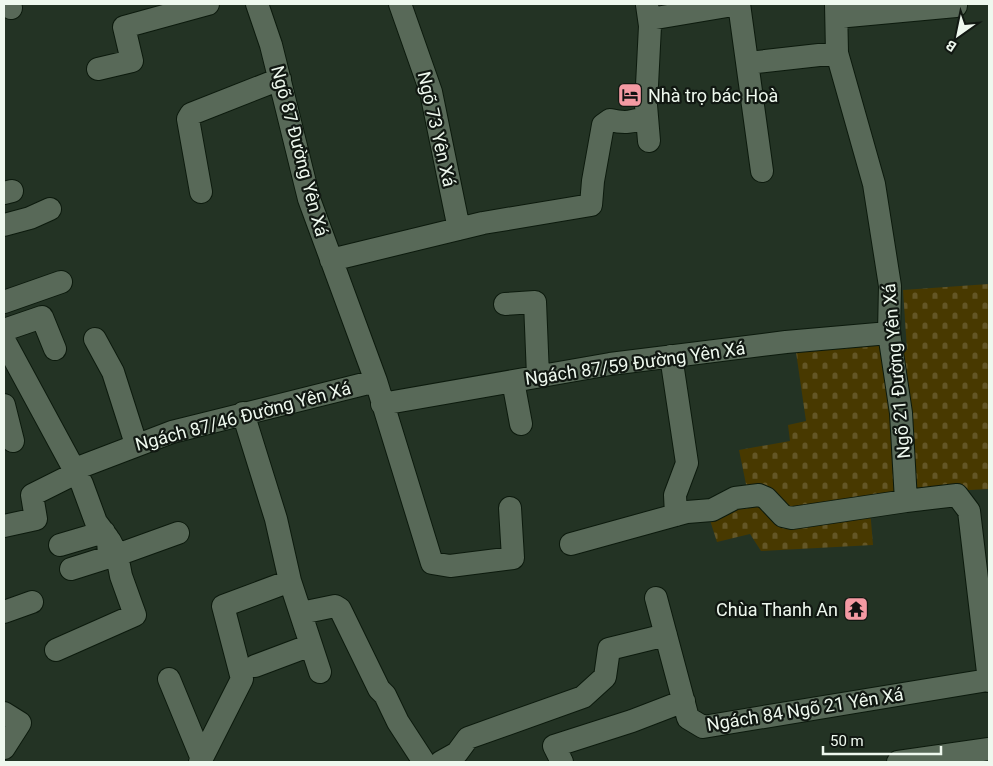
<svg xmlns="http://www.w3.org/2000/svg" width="993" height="766" font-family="Roboto,sans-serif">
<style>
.cemetery{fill:url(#cemetery-stones)}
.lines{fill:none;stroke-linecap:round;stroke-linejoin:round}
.minor-casing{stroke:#0c1a0d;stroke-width:24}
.minor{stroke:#586958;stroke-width:22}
.labels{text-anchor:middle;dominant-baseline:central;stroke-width:4.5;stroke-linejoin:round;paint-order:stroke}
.poi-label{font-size:18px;fill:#eef8ee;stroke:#111812;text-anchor:start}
.street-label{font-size:18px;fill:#eef8ee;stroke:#111812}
</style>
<defs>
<pattern id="cemetery-stones" width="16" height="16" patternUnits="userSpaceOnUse" patternTransform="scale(1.25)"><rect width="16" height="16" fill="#483900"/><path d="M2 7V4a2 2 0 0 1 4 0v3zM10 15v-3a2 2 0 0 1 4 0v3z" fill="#635626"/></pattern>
</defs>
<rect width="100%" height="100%" fill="#233324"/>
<path class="cemetery" d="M989,284v205l-76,4 -16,-142 10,-1 -4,-60z
M886,341l13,156 -29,12 3,36 -112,6 -11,-17 -33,8 -9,-28 40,-20 -9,-44 51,-9 -2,-16 18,-4 -10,-69z"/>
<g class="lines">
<defs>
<path id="minor" d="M10,4l1,4
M257,4l14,41 38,154 67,182 56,182 18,3 63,-8 -3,-50
M400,4l31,88 28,137
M836,4l1,49 37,131 16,102 -1,47 12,80 5,88 51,-6 12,16 20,170
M647,5l3,21 -4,79 3,36
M837,17l119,-11
M650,19l89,-15 23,167
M748,63l89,-10
M98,69l34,-8 -8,-34 84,-23
M201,192l-13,-73 3,-5 89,-35
M4,193l8,-2
M4,225l26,-7 20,-9
M331,260l152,-37 108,-18 2,-24 10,-56 7,-5c13,3 24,3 37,-4
M4,302l57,-20
M505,304l30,-2 3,74
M4,330l38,-13 13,32
M95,339l18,33 23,72
M4,340l78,144 14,38 12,16 1,19 -38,12
M671,356l16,107 -12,32 1,20
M513,381l8,43
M382,404l228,-40 176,-22 103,-9
M4,405l9,36
M243,413l33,106 14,62 30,91
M4,526l32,-7 -4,-24 42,-21 1,-5 97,-37 204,-51
M571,544l116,-32 25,-2 23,-12 24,-3 7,3 17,18 9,2 114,-17
M60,545l44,-13
M117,555l61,-22
M656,598l32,120 15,9 285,-47
M4,612l28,-10
M301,613l34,-7 5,3 39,80 6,6 13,27 26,40
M56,650l79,-35 -14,-39 -4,-21 -7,-14
M255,666l56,-21
M169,679l33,80
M4,713l16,10 -16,25
M200,762l42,-83 -19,-73 67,-25
M441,762l16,-9 11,-15 115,-41 22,-20 4,-28 57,-14
M562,762l-8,-16 78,-25 52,-20
M898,762l91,-13"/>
</defs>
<use href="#minor" class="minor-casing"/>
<use href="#minor" class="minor"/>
</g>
<defs>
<symbol id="hotel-square" viewBox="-11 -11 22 22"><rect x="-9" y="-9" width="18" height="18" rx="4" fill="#f49aa3" stroke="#111812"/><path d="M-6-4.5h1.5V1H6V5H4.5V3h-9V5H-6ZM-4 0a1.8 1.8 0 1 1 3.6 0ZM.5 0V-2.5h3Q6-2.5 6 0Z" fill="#111"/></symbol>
<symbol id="temple-square" viewBox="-11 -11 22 22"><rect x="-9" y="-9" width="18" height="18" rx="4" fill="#f49aa3" stroke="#111812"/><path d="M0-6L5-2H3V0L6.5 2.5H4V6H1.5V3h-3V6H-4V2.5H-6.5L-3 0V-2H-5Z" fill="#111"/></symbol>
</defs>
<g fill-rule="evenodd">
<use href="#hotel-square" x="616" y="81" width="28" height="28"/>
<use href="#temple-square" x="842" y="595" width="28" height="28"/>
</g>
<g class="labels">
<g class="poi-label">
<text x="648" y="95">Nhà trọ bác Hoà</text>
<text x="838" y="609" text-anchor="end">Chùa Thanh An</text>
</g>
<g class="street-label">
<text transform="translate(437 129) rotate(77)">Ngõ 73 Yên Xá</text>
<text transform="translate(300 151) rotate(75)">Ngõ 87 Đường Yên Xá</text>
<text transform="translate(635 363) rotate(-8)">Ngách 87/59 Đường Yên Xá</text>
<text transform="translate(896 371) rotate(-95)">Ngõ 21 Đường Yên Xá</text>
<text transform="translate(243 416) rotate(-15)">Ngách 87/46 Đường Yên Xá</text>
<text transform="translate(805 709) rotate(-9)">Ngách 84 Ngõ 21 Yên Xá</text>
</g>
</g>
<rect width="993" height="766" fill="none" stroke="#eef8ee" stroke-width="10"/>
<g transform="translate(958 35) rotate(213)" stroke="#111812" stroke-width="4" paint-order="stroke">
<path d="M0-4L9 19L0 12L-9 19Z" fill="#eef8ee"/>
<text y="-8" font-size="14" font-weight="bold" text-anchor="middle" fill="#eef8ee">B</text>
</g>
<path d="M823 746v8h118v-8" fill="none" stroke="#eef8ee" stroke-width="2.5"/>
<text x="830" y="746" font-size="15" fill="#eef8ee" stroke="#111812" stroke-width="4" paint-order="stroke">50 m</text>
</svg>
